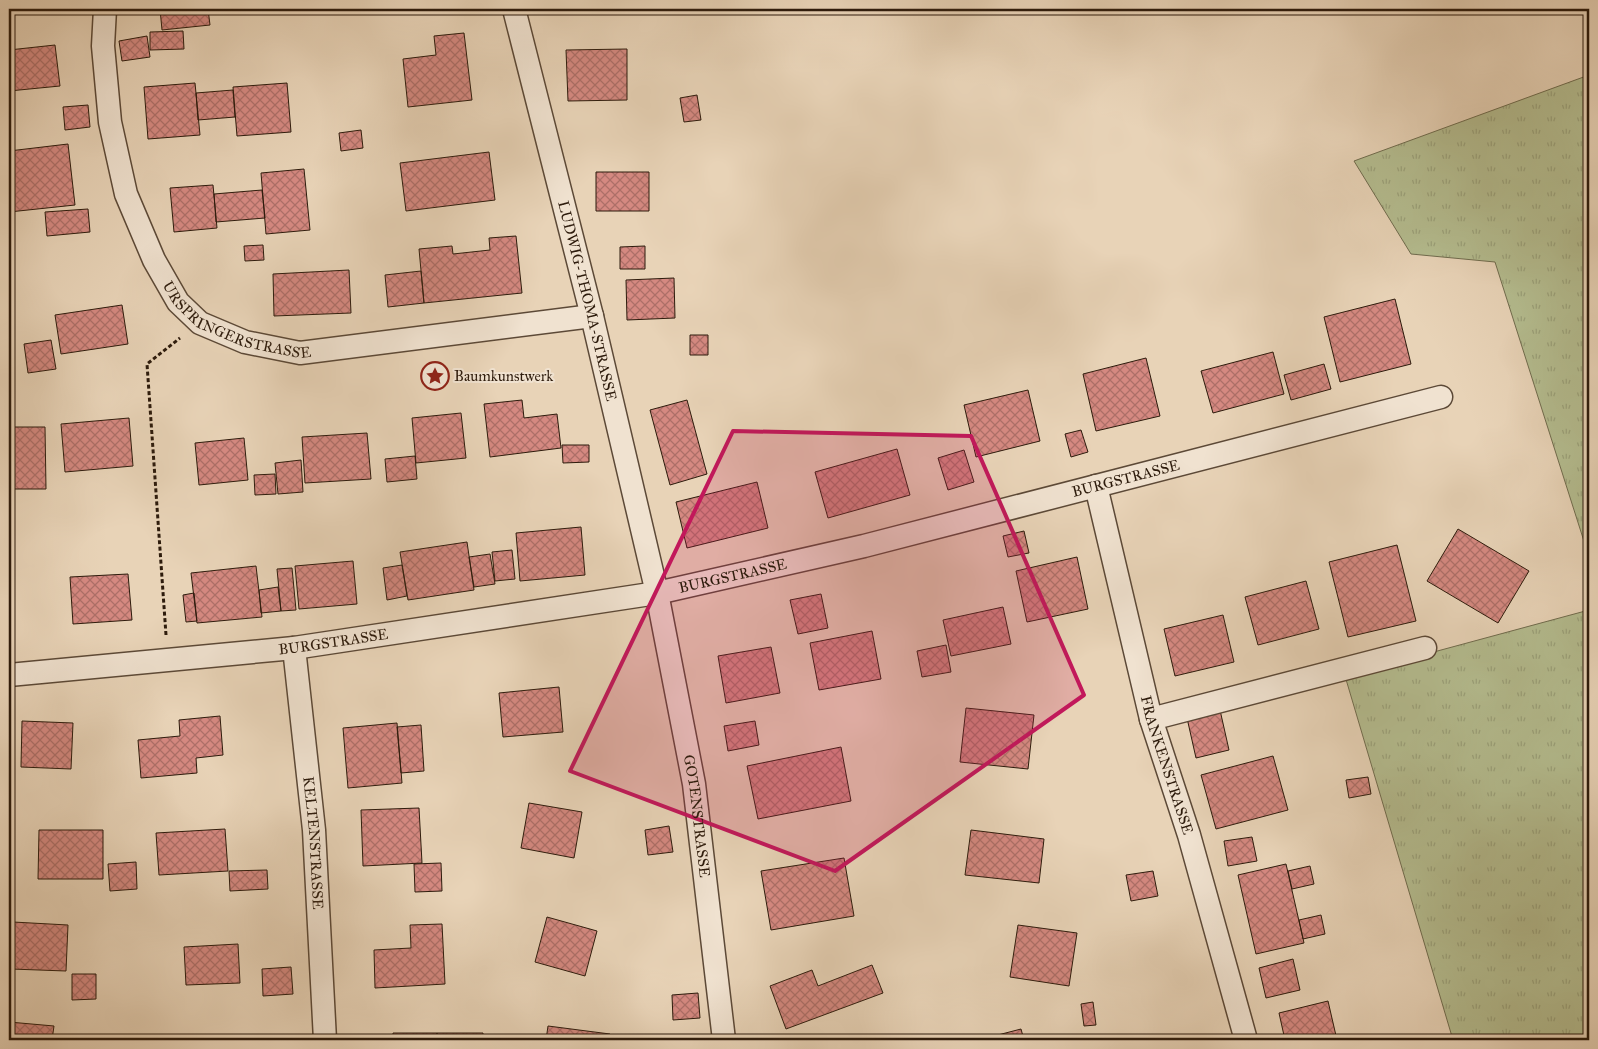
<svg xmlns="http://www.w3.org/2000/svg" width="1598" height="1049" font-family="'IM FELL Great Primer',serif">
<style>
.grass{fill:url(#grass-tufts);stroke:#706c4e}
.building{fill:url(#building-cross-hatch);stroke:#2d1b0c}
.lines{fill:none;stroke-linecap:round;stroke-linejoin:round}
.street-casing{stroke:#5c4937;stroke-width:25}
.path{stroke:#2d1b0c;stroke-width:3;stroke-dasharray:4 2.5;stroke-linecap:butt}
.street{stroke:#f0e2d0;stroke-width:22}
.marked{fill:#c2185b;fill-opacity:0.2;stroke:#c2185b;stroke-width:4;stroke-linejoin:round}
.labels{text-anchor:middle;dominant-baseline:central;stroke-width:4;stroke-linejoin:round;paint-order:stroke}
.street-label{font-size:15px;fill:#2d1b0c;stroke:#f0e2d0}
.poi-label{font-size:15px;fill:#2d1b0c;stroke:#f0e2d0;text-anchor:start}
</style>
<defs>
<pattern id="grass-tufts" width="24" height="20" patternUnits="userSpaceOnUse" patternTransform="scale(1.25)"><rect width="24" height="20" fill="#b4bc8f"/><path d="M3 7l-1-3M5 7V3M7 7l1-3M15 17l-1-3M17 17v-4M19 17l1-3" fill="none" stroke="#9ba17a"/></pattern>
<pattern id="building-cross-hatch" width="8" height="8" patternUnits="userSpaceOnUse" patternTransform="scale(1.25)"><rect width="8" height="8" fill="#d58981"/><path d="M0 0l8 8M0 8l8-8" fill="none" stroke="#ad6f68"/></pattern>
</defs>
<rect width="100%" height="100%" fill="#e8d3b7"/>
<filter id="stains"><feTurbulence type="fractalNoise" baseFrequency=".004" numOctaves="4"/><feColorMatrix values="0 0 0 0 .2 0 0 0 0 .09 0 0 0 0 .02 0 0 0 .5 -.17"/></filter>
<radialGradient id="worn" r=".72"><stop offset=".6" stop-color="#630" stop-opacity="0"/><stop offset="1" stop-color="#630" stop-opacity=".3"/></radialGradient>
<path class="grass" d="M1589,75v482l-94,-295 -84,-8 -57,-93z
M1589,610v430h-136l-108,-364z"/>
<path class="building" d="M160,9h48l2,16 -48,5z
M183,31l1,18 -34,1v-18z
M464,33l8,67 -64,7 -5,-48 33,-4 -2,-19z
M147,36l3,21 -28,4 -3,-20z
M55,45l5,41 -51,5v-41z
M627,49v51l-59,1 -2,-51z
M195,83l5,52 -52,4 -4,-52z
M287,83l4,49 -54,4 -4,-49z
M233,90l2,27 -37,3 -2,-27z
M697,95l4,25 -17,2 -4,-24z
M88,105l2,22 -25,3 -2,-23z
M361,130l2,18 -22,3 -2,-18z
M68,144l7,61 -66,7v-61z
M489,152l6,48 -89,11 -6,-48z
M304,169l6,61 -44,4 -5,-61z
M596,172h53v39h-53z
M213,185l4,43 -43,4 -4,-44z
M262,190l3,28 -49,4 -2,-28z
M88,209l2,23 -43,4 -2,-24z
M516,236l6,57 -98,10 -5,-54 33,-3 1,8 37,-4 -1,-12z
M263,245l1,15 -19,1 -1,-15z
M645,246v23h-25v-22z
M349,270l2,43 -77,3 -1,-42z
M421,271l3,32 -36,4 -3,-32z
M674,278l1,40 -48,2 -1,-40z
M1395,299l16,65 -71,18 -16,-65z
M122,305l6,39 -67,10 -6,-39z
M690,335h18v20h-18z
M51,340l5,29 -28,4 -4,-29z
M1273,352l11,42 -71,19 -12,-42z
M1146,358l14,58 -64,15 -13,-57z
M1324,364l7,25 -40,11 -7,-25z
M1028,390l12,51 -64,16 -12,-52z
M522,400l2,18 33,-4 4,34 -71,9 -6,-53z
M687,400l20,74 -37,11 -20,-75z
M461,413l5,45 -50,5 -4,-45z
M129,418l4,48 -68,6 -4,-48z
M9,427h36l1,62h-37z
M1081,430l7,22 -17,5 -6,-23z
M367,433l4,46 -66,4 -3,-46z
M244,438l4,42 -49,5 -4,-42z
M562,445h27v17l-26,1z
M897,449l13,46 -82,23 -13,-46z
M964,450l10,32 -26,8 -10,-32z
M415,456l2,23 -30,3 -2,-23z
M301,460l2,32 -25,2 -3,-31z
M275,474l1,20 -21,1 -1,-20z
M757,482l11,46 -81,20 -11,-46z
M581,527l4,48 -65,6 -4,-48z
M1458,529l71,42 -31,52 -71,-42z
M1024,531l5,22 -21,4 -5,-21z
M467,542l7,48 -66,10 -8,-48z
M1397,545l19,76 -68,16 -19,-75z
M512,550l3,29 -20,2 -3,-29z
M490,554l5,30 -21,3 -5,-30z
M1077,557l11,52 -61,13 -11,-51z
M353,561l4,43 -58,5 -4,-43z
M402,565l5,31 -20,4 -4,-32z
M256,566l6,51 -65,6 -6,-50z
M292,568l4,42 -15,1 -4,-42z
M128,574l4,46 -59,4 -3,-47z
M1306,581l13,48 -61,16 -13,-48z
M278,587l3,24 -20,2 -2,-23z
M194,593l3,28 -11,1 -3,-27z
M821,594l7,34 -30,6 -8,-34z
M1003,607l8,37 -60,12 -8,-36z
M1223,615l11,47 -59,14 -11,-47z
M872,631l9,48 -62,11 -9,-47z
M946,645l5,27 -29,5 -5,-26z
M771,647l9,46 -54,10 -8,-47z
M559,687l4,45 -60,5 -4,-44z
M966,708l68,7 -6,54 -68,-7z
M1220,710l9,40 -33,8 -9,-40z
M220,716l3,39 -27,3 1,15 -56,5 -3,-38 42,-4 -1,-16z
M22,721l51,2 -2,46 -50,-2z
M755,721l4,24 -31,6 -4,-25z
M397,723l5,60 -54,5 -5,-60z
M421,725l3,46 -23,2 -4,-46z
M841,747l10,54 -93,18 -11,-53z
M1273,756l15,54 -72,19 -15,-54z
M1368,777l3,17 -22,4 -3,-18z
M529,803l53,9 -8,46 -53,-10z
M419,808l3,55 -59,3 -2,-56z
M669,826l4,26 -25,3 -3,-25z
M225,829l3,42 -69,4 -3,-42z
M39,830h64v49h-65z
M971,830l73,9 -5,44 -74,-8z
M1252,837l5,24 -29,5 -4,-25z
M844,858l10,58 -83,14 -10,-59z
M136,862l1,27 -27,2 -2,-27z
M441,863l1,28 -27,1 -1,-28z
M1286,864l18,79 -48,11 -18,-79z
M1310,866l4,18 -22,5 -4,-18z
M267,870l1,19 -38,2 -1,-20z
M1153,871l5,25 -27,5 -5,-26z
M1321,915l4,19 -22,5 -4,-19z
M547,917l50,14 -12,45 -50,-14z
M13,922l55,3 -2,46 -55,-2z
M442,924l3,60 -70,4 -1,-38 37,-2 -1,-23z
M1018,925l59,8 -8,53 -59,-9z
M238,944l2,39 -54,2 -2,-38z
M1293,959l7,31 -34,8 -7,-30z
M872,965l11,28 -97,36 -16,-43 42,-16 6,16z
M291,967l2,27 -30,2 -1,-27z
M72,974h24v25l-24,1z
M698,993l2,25 -27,2 -1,-25z
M1328,1001l9,39h-52l-6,-27z
M1093,1002l3,23 -12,1 -3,-22z
M9,1022l45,4 -2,14h-43z
M548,1026l62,8 -1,6h-63z
M1021,1029l3,11h-29l-1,-4z
M393,1033h44v7h-44z
M437,1033h46v7h-46z"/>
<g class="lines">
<defs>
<g id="street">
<path id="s1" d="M105,9l-2,37 7,76 16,72 28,66 24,42 22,21 45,19 55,11 292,-37"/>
<path id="s2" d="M514,9l78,307 65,277 37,191 30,256"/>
<path id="s3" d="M1096,486l55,233 38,116 57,205"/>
<path id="s4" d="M294,648l20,182 11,210"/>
<path id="s5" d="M9,675l285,-27 363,-55 207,-47 577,-149"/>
<path d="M1151,719l274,-71"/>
</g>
</defs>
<use href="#street" class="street-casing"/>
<path class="path" d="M166,635l-19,-271 33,-26"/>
<use href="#street" class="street"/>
</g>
<path class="marked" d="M733,431l238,5 113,259 -249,176 -265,-100z"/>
<defs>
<symbol id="sight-ring" viewBox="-11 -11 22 22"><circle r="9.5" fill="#f0e2d0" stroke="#8f2418" stroke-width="1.5"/><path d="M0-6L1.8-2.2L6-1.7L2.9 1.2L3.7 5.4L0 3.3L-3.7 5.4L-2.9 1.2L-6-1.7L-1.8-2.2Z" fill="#8f2418"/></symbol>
</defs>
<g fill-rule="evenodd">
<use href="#sight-ring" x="419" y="360" width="32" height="32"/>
</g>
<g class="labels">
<g class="street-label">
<text stroke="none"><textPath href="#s2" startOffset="301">LUDWIG-THOMA-STRASSE</textPath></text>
<text stroke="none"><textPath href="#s1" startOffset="369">URSPRINGERSTRASSE</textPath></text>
<text stroke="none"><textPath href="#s5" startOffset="1136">BURGSTRASSE</textPath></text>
<text stroke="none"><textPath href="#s5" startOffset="731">BURGSTRASSE</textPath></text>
<text stroke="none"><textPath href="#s5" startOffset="326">BURGSTRASSE</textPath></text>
<text stroke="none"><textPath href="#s3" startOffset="288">FRANKENSTRASSE</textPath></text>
<text stroke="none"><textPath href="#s2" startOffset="828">GOTENSTRASSE</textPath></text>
<text stroke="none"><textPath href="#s4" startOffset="196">KELTENSTRASSE</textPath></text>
</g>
<g class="poi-label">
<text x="454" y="376">Baumkunstwerk</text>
</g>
</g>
<rect width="1598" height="1049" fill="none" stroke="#e8d3b7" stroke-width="30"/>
<rect x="10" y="10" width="1578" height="1029" fill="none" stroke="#2d1b0c" stroke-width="2.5"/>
<rect x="15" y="15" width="1568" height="1019" fill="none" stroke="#2d1b0c"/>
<rect width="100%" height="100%" filter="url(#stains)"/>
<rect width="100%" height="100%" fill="url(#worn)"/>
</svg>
